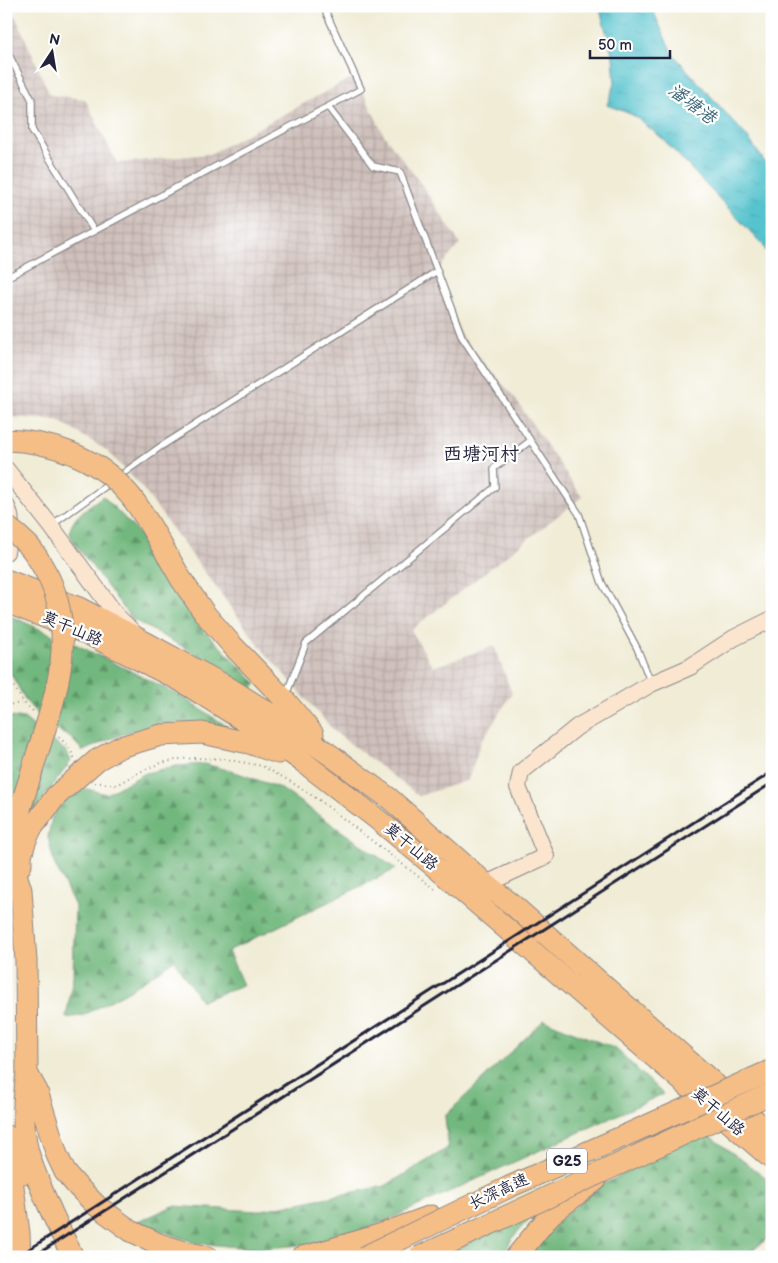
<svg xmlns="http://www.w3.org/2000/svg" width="778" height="1263" font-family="'Balsamiq Sans','LXGW WenKai TC',sans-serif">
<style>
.industrial{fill:url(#industrial-grid)}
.forest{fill:url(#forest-firs);stroke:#4a6d5c}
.water{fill:url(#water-ripples);stroke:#3c7284}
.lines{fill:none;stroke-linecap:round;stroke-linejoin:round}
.lane-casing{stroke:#898788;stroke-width:8}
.secondary-casing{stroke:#898788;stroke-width:18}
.highway-casing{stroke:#898788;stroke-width:23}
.path{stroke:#898788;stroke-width:2;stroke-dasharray:1 4;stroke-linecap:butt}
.lane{stroke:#fff;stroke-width:5.5}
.secondary{stroke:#fbe5cf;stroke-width:16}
.highway{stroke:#f6be87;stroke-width:21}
.rail{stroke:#22223b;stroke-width:3}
.highway-bridge-casing{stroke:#898788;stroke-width:23;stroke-linecap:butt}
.highway-bridge{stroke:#f6be87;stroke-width:21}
.labels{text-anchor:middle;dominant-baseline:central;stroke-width:4.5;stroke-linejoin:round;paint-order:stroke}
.shield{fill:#fff;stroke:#646476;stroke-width:1}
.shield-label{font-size:15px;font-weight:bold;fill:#22223b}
.street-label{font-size:16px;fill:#22223b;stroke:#fff}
.water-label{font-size:18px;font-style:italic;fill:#376276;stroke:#fff}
.quarter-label{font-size:19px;fill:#22223b;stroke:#fff}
</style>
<defs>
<pattern id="industrial-grid" width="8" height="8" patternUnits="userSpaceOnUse" patternTransform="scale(1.25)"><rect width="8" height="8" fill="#cfc0bb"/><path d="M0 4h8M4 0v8" fill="none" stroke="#b1a5a2"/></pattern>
<pattern id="forest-firs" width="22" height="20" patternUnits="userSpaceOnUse" patternTransform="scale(1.25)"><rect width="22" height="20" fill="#72b87e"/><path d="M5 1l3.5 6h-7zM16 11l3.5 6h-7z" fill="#5d9568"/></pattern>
<pattern id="water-ripples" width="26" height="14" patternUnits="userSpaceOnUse" patternTransform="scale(1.25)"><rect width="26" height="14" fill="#56c3ce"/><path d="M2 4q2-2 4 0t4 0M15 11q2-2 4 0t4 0" fill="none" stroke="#4ba7b2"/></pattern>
</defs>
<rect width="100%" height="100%" fill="#fff"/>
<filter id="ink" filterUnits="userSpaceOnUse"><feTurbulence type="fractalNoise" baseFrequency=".02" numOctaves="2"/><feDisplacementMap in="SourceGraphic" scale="10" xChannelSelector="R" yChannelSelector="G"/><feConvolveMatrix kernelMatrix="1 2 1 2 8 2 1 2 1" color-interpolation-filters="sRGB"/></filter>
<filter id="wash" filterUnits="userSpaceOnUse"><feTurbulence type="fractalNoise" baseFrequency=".0096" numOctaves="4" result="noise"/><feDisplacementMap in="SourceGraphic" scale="20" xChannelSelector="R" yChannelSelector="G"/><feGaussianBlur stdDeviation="1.12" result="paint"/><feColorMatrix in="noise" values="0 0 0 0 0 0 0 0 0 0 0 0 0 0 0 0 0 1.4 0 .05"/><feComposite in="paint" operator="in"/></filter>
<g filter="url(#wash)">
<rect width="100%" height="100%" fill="#f0ecd6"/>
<path class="industrial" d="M6,6h5l39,89 35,4 32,64 93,-9 145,-78 29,59 38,50 38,59 -23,27 25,66 52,60 68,100 -171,133 22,37 61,-21 18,47 -31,49 -13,38 -49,16 -84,-64 -74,-84 -121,-163 -34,-35 -49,-30 -51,-3z"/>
<path class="forest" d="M103,496l37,38 23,43 33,45 61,62 -4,4 -59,-35 -62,-34 -60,-79c-1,-3 -2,-5 -2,-8 1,-15 22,-28 33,-36z
M6,614l47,21v31l-15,49 -12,-14 -20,-36z
M73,643l82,40 32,17 41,27c-15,-1 -31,-4 -46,-4 -35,-1 -68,14 -99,28l-12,-13 -18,-10 14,-45z
M6,717l18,1 12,10 -23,82 -7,2 3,-27z
M51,740l15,11 5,10 -41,55 -4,-1z
M205,764l30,8 45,16 116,81 -168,82 15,34 -42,16 -27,-41 -44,30 -46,25 -18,3 7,-41 2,-71 -21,-43 -6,-26 4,-20 13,-17 15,-13 26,7 40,-21 30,-7z
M544,1020l72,29 47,45 -293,134 -50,15 -61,6 -64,-6 -57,-21 35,-16 84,5 128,-25 63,-38 -3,-32z
M704,1132l68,50v53l-28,22h-216l30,-36 44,-36z
M539,1208l-26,29 -11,20h-64z"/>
<path class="water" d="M599,6h52l21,47 76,85 24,34v91l-9,-18 -101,-107 -29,-23 -26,-10 8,-22 -2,-26z"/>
</g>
<g filter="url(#ink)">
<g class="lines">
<defs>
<path id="lane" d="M10,57l22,43v30l62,101
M328,107l45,59 27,6 62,165 117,177 23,69 35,65 14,35
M6,278l355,-189 -38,-83
M118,477l42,-30 277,-176
M53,524l57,-41
M286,695l20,-52 189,-156 -1,-19 36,-27"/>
<path id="secondary" d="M6,469l45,57 66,90 16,16
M6,505c9,15 3,31 0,47
M486,884l60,-28 -28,-69 3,-15 56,-45 74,-43 39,-17 44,-29 38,-19"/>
<path id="highway" d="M154,532l27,47 24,35 27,31 52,54 29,35
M6,580l73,28 60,31 85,46 54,34 51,35 61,45 96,85 28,22 258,229
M6,602l82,32 93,47 68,43 53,37 75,58 64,53 331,287
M31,774l-18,58 -3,13 2,16 9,29 5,71 1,112 10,18 20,64 8,17 12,14 20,20 34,25 28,13 26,8 23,5
M21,865v-9l4,-14 6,-13 25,-33 41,-36 23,-13 41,-12 41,-2 47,10 29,10
M27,1073c-3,24 -5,46 -1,70 2,12 7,25 12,37 10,26 22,51 35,77
M7,1136l16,37
M9,1156l10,77 1,24
M302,1257l9,-2 65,-19 55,-20
M516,1257l34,-42 46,-35"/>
</defs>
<use href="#lane" class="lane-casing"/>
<use href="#secondary" class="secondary-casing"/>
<use href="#highway" class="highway-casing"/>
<path class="path" d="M6,674l18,29 10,9
M6,705l18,-2
M59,737l9,9 7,13
M95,782l21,3 24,-13 21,-9 19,-4 19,-1 27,1 36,7 26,14 31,20 117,90"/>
<use href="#lane" class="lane"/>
<use href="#secondary" class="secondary"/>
<use href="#highway" class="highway"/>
<path class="rail" d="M17,1257l755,-485
M33,1257l739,-474"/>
<defs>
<path id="highway-bridge" d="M6,440c43,1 90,17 119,50 12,12 20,27 29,42
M6,526c8,6 16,13 23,20 8,9 14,21 20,32 31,67 1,131 -18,196
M364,1257l145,-70 263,-117
M419,1257l353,-164"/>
</defs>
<use href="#highway-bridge" class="highway-bridge-casing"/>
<use href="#highway-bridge" class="highway-bridge"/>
</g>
</g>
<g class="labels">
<rect class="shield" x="547" y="1148.5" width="40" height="25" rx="4"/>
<g class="shield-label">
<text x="567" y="1161">G25</text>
</g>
<g class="street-label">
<text transform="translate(72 629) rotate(23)">莫干山路</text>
<text transform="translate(411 847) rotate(40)">莫干山路</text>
<text transform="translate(718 1112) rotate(41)">莫干山路</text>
<text transform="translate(499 1192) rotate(-25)">长深高速</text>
</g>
<g class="water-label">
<text transform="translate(692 104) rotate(37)">潘塘港</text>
</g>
<g class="quarter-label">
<text x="481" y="454">西塘河村</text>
</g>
</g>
<rect width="778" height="1263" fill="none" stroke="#fff" stroke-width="25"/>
<g transform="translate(52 52) rotate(12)" stroke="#ffffff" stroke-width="4" paint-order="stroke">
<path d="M0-4L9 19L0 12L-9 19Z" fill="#22223b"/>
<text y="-8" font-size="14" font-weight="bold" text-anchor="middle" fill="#22223b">N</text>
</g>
<path d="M590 50v8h80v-8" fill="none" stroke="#22223b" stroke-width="2.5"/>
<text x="598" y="50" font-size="15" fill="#22223b" stroke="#ffffff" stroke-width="4" paint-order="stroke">50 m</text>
</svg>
